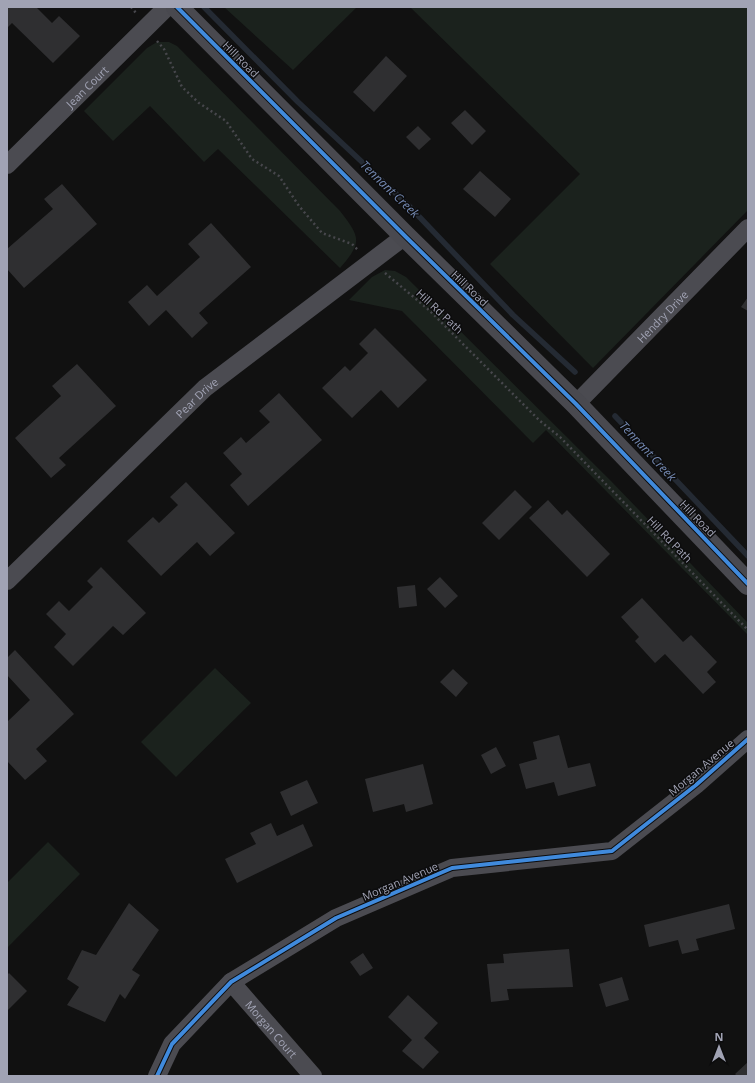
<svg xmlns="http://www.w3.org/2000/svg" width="755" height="1083" font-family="'Open Sans',sans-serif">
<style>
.green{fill:#1b221d}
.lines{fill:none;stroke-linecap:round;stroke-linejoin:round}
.stream{stroke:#242a33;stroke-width:5.5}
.building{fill:#2f2f31}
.path{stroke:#47474c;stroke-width:2.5;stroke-dasharray:2 3;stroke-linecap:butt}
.street{stroke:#4b4b51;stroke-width:18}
.secondary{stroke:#49494f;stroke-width:22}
.cycleway-casing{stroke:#0c0c0d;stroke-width:6}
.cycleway{stroke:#408adc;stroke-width:4}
.labels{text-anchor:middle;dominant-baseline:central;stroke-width:3;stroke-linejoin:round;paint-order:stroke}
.street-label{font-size:11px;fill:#a1a3b4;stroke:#0c0c0d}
.water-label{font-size:12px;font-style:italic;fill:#7489b2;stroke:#0c0c0d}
</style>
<rect width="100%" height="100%" fill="#111"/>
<path class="green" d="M224,7h133l-64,63z
M410,7h338v203l-155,158 -103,-104 90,-90z
M157,42h12l8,4 163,165c20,26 23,31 0,57l-122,-119 -14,13 -54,-56 -37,35 -29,-30 63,-63z
M385,270l10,1 11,6 205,204 137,142v12l-202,-205 -13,13 -131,-132 -53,-11 23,-23z
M215,668l36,35 -75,74 -35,-35z
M48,842l32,32 -73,74v-65z"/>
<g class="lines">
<path class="stream" d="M204,7l94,95 111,104 104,109 62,57
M615,416l133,140"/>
</g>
<path class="building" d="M7,7h29l16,16 7,-7 21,20 -27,27 -41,-40 -5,5z
M386,56l21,20 -33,36 -21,-20z
M465,110l21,21 -14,14 -21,-22z
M418,126l13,13 -12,11 -13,-13z
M480,171l31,28 -16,18 -32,-28z
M62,184l35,40 -73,64 -17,-19v-20l46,-40 -9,-10z
M211,223l40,44 -52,46 9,10 -16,15 -26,-28 -17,16 -21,-24 19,-17 10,11 43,-39 -12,-13z
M748,297v14l-7,-4z
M375,328l52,52 -29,28 -17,-18 -29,28 -30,-30 23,-22 5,5 18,-18 -9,-9z
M77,364l39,42 -57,52 7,7 -15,13 -36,-40 46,-42 -9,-10z
M279,393l43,47 -74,66 -18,-21 12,-11 -19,-21 18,-16 5,6 24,-21 -11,-11z
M186,482l49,51 -25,23 -13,-14 -36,34 -34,-35 26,-24 6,6 19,-18 -8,-8z
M515,490l17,17 -33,33 -17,-17z
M548,500l14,15 5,-5 43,44 -23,23 -58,-59z
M101,567l45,46 -23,22 -10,-9 -40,40 -19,-19 12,-13 -20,-20 13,-13 10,10 24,-24 -6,-6z
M440,577l18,19 -13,12 -18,-19z
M415,585l2,21 -18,2 -2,-21z
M642,598l41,44 8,-7 26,27 -10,10 9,10 -13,12 -38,-40 -10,9 -20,-22 4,-4 -18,-20z
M15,650l59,64 -38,35 11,12 -22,19 -18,-19v-39l23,-22 -23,-25v-17z
M453,669l15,14 -12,14 -16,-15z
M559,735l9,33 22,-5 6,23 -38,10 -4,-14 -28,7 -7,-25 18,-5 -4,-17z
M496,747l10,19 -15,8 -10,-19z
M423,764l10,40 -27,8 -2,-8 -31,8 -8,-33z
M307,780l11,23 -27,13 -11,-24z
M271,823l6,13 26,-12 10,22 -76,37 -12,-24 31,-15 -6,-11z
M129,903l30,27 -27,40 8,5 -15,24 -5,-5 -15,28 -38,-17 12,-18 -12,-8 15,-29 14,5z
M729,904l6,25 -39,10 3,11 -17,4 -4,-14 -29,7 -5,-22z
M569,949l4,38 -66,2 2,11 -18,2 -4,-38 17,-1 -1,-9z
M363,953l10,15 -13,8 -10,-14z
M9,973l18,18 -20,20v-36z
M622,977l7,23 -23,7 -7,-23z
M408,995l30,28 -14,15 15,14 -16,17 -21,-18 10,-11 -24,-23z
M748,1062v14h-11l-2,-2z"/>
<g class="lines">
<path class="path" d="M131,7l5,6
M157,41l7,8 18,38 17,16 27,18 26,38 27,17 20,30 23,27 30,11 6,6
M385,273l44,37 111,111 20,16 188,193"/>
<g class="street">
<path id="s1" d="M7,165l160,-158"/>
<path id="s2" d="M576,404l172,-176"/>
<path id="s3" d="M7,581l198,-193 200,-152"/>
<path id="s4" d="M231,982l82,94"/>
<path d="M157,1076l15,-32 59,-62 105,-64 116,-50 160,-17 84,-66 52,-46"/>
</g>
<path class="secondary" d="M177,7l228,229 171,168 172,180"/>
<defs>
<path id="cycleway" d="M177,7l228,229 171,168 172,180
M157,1076l15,-32 59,-62 105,-64 116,-50 160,-17 84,-66 52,-46"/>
</defs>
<use href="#cycleway" class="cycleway-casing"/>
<use href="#cycleway" class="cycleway"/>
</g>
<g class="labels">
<g class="street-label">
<text transform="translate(241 59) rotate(45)">Hill Road</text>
<text stroke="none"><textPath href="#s1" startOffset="112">Jean Court</textPath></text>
<text transform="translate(470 288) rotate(44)">Hill Road</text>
<text transform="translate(440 311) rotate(43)">Hill Rd Path</text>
<text stroke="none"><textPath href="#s2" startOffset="123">Hendry Drive</textPath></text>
<text stroke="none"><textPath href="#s3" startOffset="264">Pear Drive</textPath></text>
<text transform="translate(698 518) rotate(46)">Hill Road</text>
<text transform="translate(670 539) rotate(46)">Hill Rd Path</text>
<text transform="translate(701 767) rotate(-40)">Morgan Avenue</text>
<text transform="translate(400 881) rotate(-23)">Morgan Avenue</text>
<text stroke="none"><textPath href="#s4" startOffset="62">Morgan Court</textPath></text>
</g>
<g class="water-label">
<text transform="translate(390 189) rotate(44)">Tennant Creek</text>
<text transform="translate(648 451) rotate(47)">Tennant Creek</text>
</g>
</g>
<rect width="755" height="1083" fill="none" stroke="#a1a3b4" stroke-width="16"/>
<g transform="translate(719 1047)" stroke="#0c0c0d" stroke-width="3" paint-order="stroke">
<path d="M0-3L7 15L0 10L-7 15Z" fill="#a1a3b4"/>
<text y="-6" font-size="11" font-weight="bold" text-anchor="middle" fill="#a1a3b4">N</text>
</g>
</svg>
